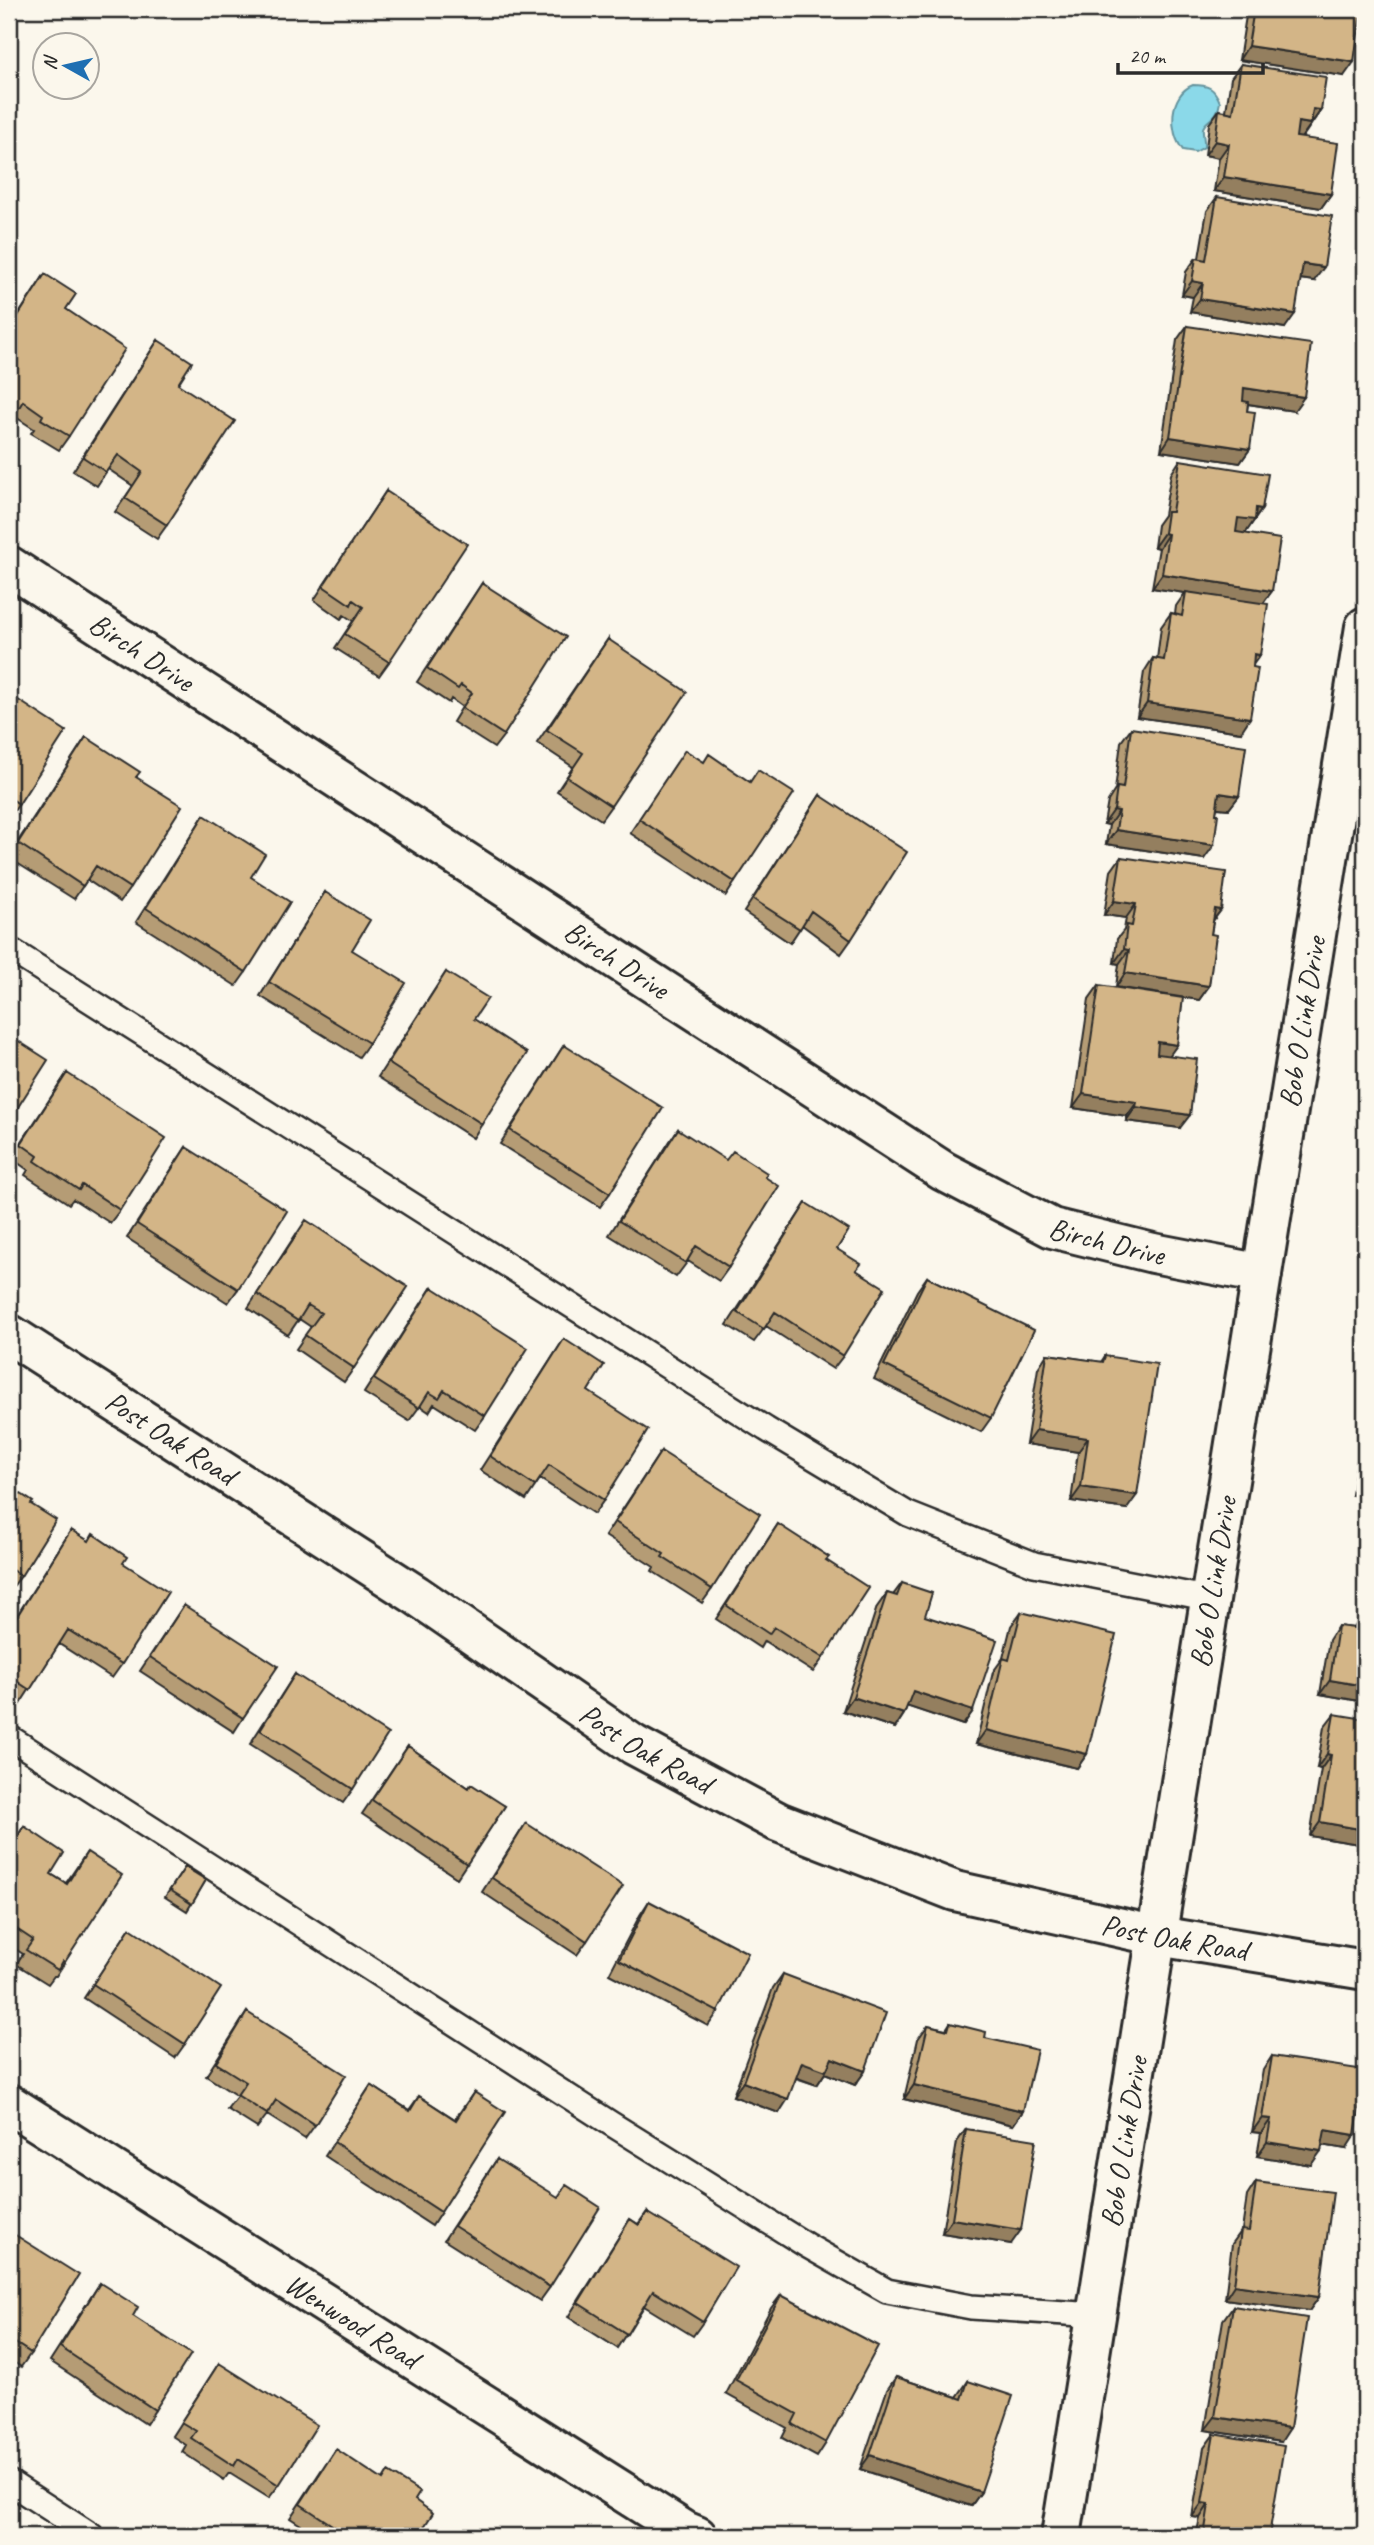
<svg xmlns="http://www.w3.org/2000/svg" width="1374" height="2545" font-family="Caveat,sans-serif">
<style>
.water{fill:#8bd9e9;stroke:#65939d;stroke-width:2}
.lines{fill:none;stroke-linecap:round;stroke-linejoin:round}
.service-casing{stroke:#2b2b2b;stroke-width:28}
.minor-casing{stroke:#2b2b2b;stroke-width:44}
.service{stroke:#fbf7ec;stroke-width:23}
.minor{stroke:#fbf7ec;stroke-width:38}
.wall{fill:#b59c74;stroke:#2b2b2b;stroke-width:2}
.shaded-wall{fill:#947f5e;stroke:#2b2b2b;stroke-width:2}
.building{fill:#d3b587;stroke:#2b2b2b;stroke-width:2}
.labels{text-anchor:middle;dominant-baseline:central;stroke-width:7;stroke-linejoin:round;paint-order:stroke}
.street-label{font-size:30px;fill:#2b2b2b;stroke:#fbf7ec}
</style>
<rect width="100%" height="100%" fill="#fbf7ec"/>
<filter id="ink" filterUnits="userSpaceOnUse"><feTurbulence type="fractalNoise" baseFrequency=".0143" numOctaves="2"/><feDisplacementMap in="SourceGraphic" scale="14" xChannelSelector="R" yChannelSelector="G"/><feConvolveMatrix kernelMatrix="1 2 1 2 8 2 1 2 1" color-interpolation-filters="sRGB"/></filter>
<g filter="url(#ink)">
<path class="water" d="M1193,85c16,0 21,3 27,17 -2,17 -14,17 -17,26 -1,5 2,12 1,19l-9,5 -12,-2c-15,-18 -14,-56 10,-65z"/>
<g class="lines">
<defs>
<path id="service" d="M9,949l757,480 142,85 126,50 177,35
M9,1737l601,386 196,122 81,46 84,16 126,8
M9,2482l83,54"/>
<g id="minor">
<path id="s1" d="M9,566l934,605 109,57 101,25 109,21"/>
<path id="s2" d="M9,1334l407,261 218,150 144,77 177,69 203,45 207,34"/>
<path id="s3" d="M9,2104l676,427 12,5"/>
<path id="s4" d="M1061,2536l304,-1909"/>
</g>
</defs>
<use href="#service" class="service-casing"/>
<use href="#minor" class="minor-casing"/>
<use href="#service" class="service"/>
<use href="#minor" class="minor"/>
</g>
<path class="wall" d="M1251,9h106l-1,2 -12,65 -105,-16 7,-44z
M1241,64l80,46 -19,28 29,56 -10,14 -107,-17 5,-33 -14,-3 4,-31 10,-14 7,1 5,-33z
M1217,197l97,84 -14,-2 -15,49 -95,-16 3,-15 -11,-2 4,-23 10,-14h3l8,-47z
M45,274l21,35 3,127 -10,14 -28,-17 3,-4 -20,-13 -5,7v-94z
M1187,326l107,85 -46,-7 -1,7 3,38 -10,14 -79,-12 16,-111z
M158,340l20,44 -11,141 -10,14 -42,-27 18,-26 -25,-17 -11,17 -24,-15z
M1180,460l82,49 -17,24 27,58 -9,12 -22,129 -104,-15 7,-45 9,-14 4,1 4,-32 10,-14 4,1 1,-8 9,-13 -33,-5 7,-40 -5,-1 3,-22 7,-10 7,-41z
M386,491l3,171 -10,14 -44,-28 18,-27 -9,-6 -3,4 -27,-19z
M482,583l22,152 -10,13 -41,-26 9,-15 -11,-8 -2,4 -32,-21z
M608,639l3,167 -10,14 -44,-29 16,-24 -36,-24z
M9,694l10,110 -10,14z
M1131,728l108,68 -10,13 -12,-1 -13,51 -98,-15 3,-19 -5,-1 4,-23 7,-11 6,-48z
M86,737l51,40 -7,111 -10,14 -33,-22 -13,19 -65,-41v-3z
M676,764l59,118 -9,14 -96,-63z
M820,795l31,145 -10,14 -39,-29 -12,18 -46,-31z
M204,815l47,62 -5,95 -10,14 -100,-64z
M1121,857l100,53 -8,11 -2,13 -2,52 -10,14 -83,-13 3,-23 -5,-1 3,-24 7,-9 2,-12 -22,-3 7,-44z
M325,892l27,58 17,93 -10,14 -99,-61z
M446,972l28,47 8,105 -9,14 -95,-61z
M1099,985l78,60 -8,10 11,73 -54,-7 1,-5 -54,-8 16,-109z
M564,1045l46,148 -10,14 -100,-63z
M67,1073l53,137 -10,13 -37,-24 -4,5 -44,-29 3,-5 -17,-12z
M678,1129l51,138 -10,14 -31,-20 -12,16 -67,-42z
M186,1147l52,142 -10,14 -101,-65z
M806,1203l31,46 19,21 -13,86 -10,13 -67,-43 -12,16 -27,-17z
M296,1234l58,134 -10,14 -48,-33 15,-22 -12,-8 -11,16 -40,-27z
M927,1277l64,141 -10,14 -107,-53 43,-88z
M432,1287l53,129 -10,14 -41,-26 -5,8 -9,-6 -11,15 -45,-28z
M564,1339l24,52 16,109 -10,14 -54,-35 -14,21 -46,-30z
M1047,1354l54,8 4,-6 22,153 -56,-8 7,-49 -52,-8 12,-76z
M1365,1437v60l-13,-2 7,-50z
M661,1451l51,138 -10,14 -50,-32 2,-4 -49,-31z
M9,1486l22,18 -10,72 -10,13 -2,-1z
M778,1524l49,37 -4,97 -10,14 -49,-31 -4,7 -44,-29z
M71,1530l52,33 -1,101 -10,14 -53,-34 -39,60 -11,-8v-68z
M902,1583l23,33 48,95 -10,14 -56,-19 -3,8 -9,14 -52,-17 34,-104 10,-14 6,2z
M1365,1587v115l-45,-8 9,-54 9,-14 16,2 6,-10z
M184,1605l59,113 -9,14 -94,-61z
M1021,1612l66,142 -10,14 -101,-24 17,-72 10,-14 8,-32z
M295,1674l58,115 -10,14 -93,-59z
M1334,1714l31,131 -55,-9 11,-67 -4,-1 7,-41z
M408,1746l61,42 36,18 -48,72 -95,-64z
M526,1823l61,118 -10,14 -95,-63z
M24,1826l27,48 15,9 21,-31 -22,110 -9,14h-2l-6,8 -32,-20 7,-10 -14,-9v-96z
M185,1867l21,13 -19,31 -22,-14z
M649,1901l69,111 -10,14 -99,-52 31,-59z
M130,1928l55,116 -10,14 -91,-60z
M783,1974l82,97 -10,14 -30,-12 -8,12 -21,-7 -17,35 -46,-17 40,-108z
M247,2012l68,113 -10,14 -38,-24 -10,13 -30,-19 10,-13 -31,-20z
M950,2023l35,15 38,73 -10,14 -109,-26 14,-60 10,-14 18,4z
M1272,2056l74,93 -24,-4 -11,20 -54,-9 4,-23 -9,-1 11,-62z
M371,2085l38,25 10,-14 36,23 19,-27 -33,120 -9,14 -107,-70z
M966,2129l45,115 -69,-11 15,-91z
M497,2159l53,128 -10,14 -96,-61z
M1256,2182l63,115 -10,14 -84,-12 7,-55 10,-14 5,-34z
M647,2212l56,110 -10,14 -49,-30 -27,42 -49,-31 62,-98 8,5z
M9,2231l22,122 -10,14 -12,-8z
M100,2283l33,33 22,94 -9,14 -96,-63z
M781,2295l45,148 -9,14 -35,-19 5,-10 -61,-34 45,-86z
M1233,2306l48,136 -76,-12 18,-110z
M219,2363l60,122 -10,13 -40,-25 -5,7 -42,-28 4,-7 -14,-9z
M896,2377l61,20 11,-16 13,111 -10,14 -111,-37 27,-79z
M1214,2434l55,102h-73l4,-18 -8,-1 12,-69z
M326,2463l89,37 3,36h-100l-28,-18z"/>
<path class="shaded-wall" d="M1248,46l106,16 -10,14 -105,-16z
M1313,109l8,1 -10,14z
M1298,122l13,2 -10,14 -13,-2z
M1215,141l14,3 -10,14 -14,-3z
M1224,177l107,17 -10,14 -107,-17z
M1303,264l21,3 -10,14 -21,-3z
M1192,281l11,2 -10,14 -11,-2z
M1200,299l95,15 -10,14 -95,-16z
M1244,388l60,9 -10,14 -59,-9z
M1170,437l80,12 -10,14 -79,-12z
M1256,508l6,1 -17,25 -16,-3 9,-13z
M1164,533l4,1 -9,14 -5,-1z
M1162,574l110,17 -10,14 -110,-17z
M1254,654l6,1 -10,14z
M1147,703l103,15 -9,14 -104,-15z
M1219,793l20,3 -10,13 -20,-2z
M1114,810l5,1 -10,14 -5,-1z
M1116,830l98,15 -10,14 -98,-15z
M1114,901l22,3 -10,14 -22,-3z
M1215,909l6,1 -10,13z
M1124,949l5,1 -10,14 -5,-1z
M1125,973l84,13 -10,14 -83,-13z
M1158,1042l19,3 -10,14 -19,-3z
M1083,1094l54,8 -10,14 -54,-8z
M1136,1107l54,8 -10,13 -54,-7z
M1036,1430l52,8 -10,14 -52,-8z
M1361,1481l4,1v15l-13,-2z
M1081,1487l56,8 -10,14 -56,-8z
M1330,1680l35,6v16l-45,-8z
M913,1691l60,20 -10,14 -60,-20z
M853,1697l51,17 -9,14 -52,-17z
M986,1730l101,24 -10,14 -101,-24z
M1327,1754l4,1 -10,14 -4,-1z
M1320,1822l45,8v15l-55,-9z
M832,2058l33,13 -10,14 -30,-12 -8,12 -25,-9 10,-14z
M743,2082l45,17 -9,14 -46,-17z
M914,2085l109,26 -10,14 -109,-26z
M1262,2118l9,1 -10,14 -9,-1z
M1325,2130l30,5 -9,14 -31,-5z
M1267,2142l54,9 -10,14 -54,-9z
M952,2219l69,11 -10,14 -69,-11z
M1234,2285l85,12 -10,14 -84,-12z
M1215,2417l75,11 -9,14 -76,-12z
M870,2455l111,37 -10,14 -111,-37z
M1202,2503l7,1 -9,14 -8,-1z"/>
<path class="building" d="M1254,9h99v2l8,1 -7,50 -106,-16z
M1241,64l85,13 -5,33 -8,-1 -2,15 -13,-2 -2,15 42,6 -7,51 -107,-17 5,-33 -14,-3 4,-31 14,3z
M1217,197l115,19 -8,51 -21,-3 -8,50 -95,-15 3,-16 -11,-2 4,-23 10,2z
M45,274l31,20 -10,15 59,40 -56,87 -28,-17 2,-4 -20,-14 -11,18 -3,-2v-87z
M1187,326l124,18 -7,53 -60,-9 -1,13 5,1 -1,9 8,1 -5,37 -80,-12z
M158,340l34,22 -14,22 57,37 -68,104 -42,-27 17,-26 -24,-17 -12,17 -23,-15z
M1180,460l88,14 -6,35 -6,-1 -1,12 -17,-2 -2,14 44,7 -8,52 -110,-17 6,-40 -4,-1 3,-21h5z
M386,491l81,53 -78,118 -44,-28 18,-27 -10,-7 -2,5 -28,-19z
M482,583l84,54 -62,98 -42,-27 10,-15 -11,-8 -3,4 -31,-21z
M1186,592l82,12 -8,51 -6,-1 -1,13 5,1 -8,50 -103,-15 6,-45 11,2 7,-47 11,3z
M608,639l79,53 -76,114 -44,-29 16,-24 -36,-23z
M9,694l57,37 -47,73 -10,-7z
M1131,728l115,18 -7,50 -20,-3 -3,21h2l-4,31 -98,-15 3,-19 -5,-1 3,-23 6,1z
M86,737l54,35 -4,5 46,29 -52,82 -34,-22 -13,20 -65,-43z
M685,750l19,12 5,-8 41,28 8,-12 36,23 -59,89 -96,-63z
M820,795l87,57 -56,88 -40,-29 -11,18 -47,-30z
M204,815l61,39 -14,23 39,25 -44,70 -100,-64z
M1121,857l105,15 -5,38 -6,-1 -4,25 5,1 -7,51 -84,-13 4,-23 -5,-1 3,-24 5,1 4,-22 -22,-3z
M325,892l45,28 -18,30 54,33 -37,60 -100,-61z
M446,972l42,26 -14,21 53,34 -45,71 -94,-61z
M1099,985l84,13 -6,47 -19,-3 -1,12 40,5 -7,56 -54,-8 1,-5 -54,-8z
M9,1035l39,25 -39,61z
M564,1045l99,63 -53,85 -100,-63z
M67,1073l99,65 -46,72 -38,-25 -3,5 -44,-29 3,-5 -17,-12z
M678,1129l48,31 7,-9 34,22 -2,4 14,9 -50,81 -33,-21 -10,17 -67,-42z
M186,1147l101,64 -49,78 -101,-65z
M806,1203l43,27 -12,19 24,15 -5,6 29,18 -42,68 -68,-44 -11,17 -27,-17z
M306,1220l102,67 -54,81 -49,-33 16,-22 -13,-8 -10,16 -41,-27z
M927,1277l107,53 -43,88 -107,-53z
M432,1287l96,61 -43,68 -41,-26 -5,8 -10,-6 -10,16 -45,-29z
M564,1339l40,26 -16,26 60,39 -44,70 -55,-35 -14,21 -45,-30z
M1047,1354l56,8 2,-6 52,8 -20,131 -56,-8 7,-49 -52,-8z
M661,1451l99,63 -48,75 -50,-32 2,-3 -49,-32z
M1365,1456v26l-4,-1z
M9,1486l24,16 -2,2 25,16 -35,56 -12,-8z
M778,1524l51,33 -3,3 43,28 -46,70 -49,-31 -5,7 -43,-29z
M71,1530l18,11 4,-7 34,23 -4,6 45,29 -46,72 -54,-34 -38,60 -21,-14v-47z
M902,1583l30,10 -7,23 72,24 -24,71 -60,-20 -9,23 -51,-17 34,-104 10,3z
M184,1605l94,61 -35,52 -93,-61z
M1021,1612l95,23 -29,119 -101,-24 17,-72 6,2z
M1364,1613h1v73l-35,-6 8,-54 24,3z
M295,1674l93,60 -35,55 -93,-59z
M1334,1714l31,5v111l-45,-8 11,-67 -4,-1z
M408,1746l61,42 2,-4 34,22 -38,58 -95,-64z
M526,1823l97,63 -36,55 -95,-63z
M24,1826l40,27 -13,21 16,10 20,-32 35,23 -57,87 -2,-1 -5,9 -32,-20 7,-10 -24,-16v-74z
M185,1867l21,13 -14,24 -22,-14z
M649,1901l99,52 -30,59 -99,-52z
M130,1928l91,60 -36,56 -92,-60z
M783,1974l103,39 -21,58 -33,-13 -6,13 -24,-9 -14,37 -45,-17z
M247,2012l99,63 -31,50 -39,-25 -9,14 -30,-19 9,-13 -30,-19z
M950,2023l36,9 -1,6 52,12 -14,61 -109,-26 14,-60 20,5z
M1272,2056l93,14 -10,65 -30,-5 -4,21 -54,-9 4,-23 -9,-1z
M371,2085l39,26 9,-15 37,24 18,-28 31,20 -64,100 -107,-70z
M966,2129l70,11 -15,90 -69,-11z
M497,2159l61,38 8,-12 34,22 -50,80 -96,-61z
M1256,2182l77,10 -14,105 -85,-12 7,-55 8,1z
M647,2212l89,55 -33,55 -50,-31 -26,43 -49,-31 52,-84 9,6z
M9,2231l70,44 -48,78 -22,-14z
M100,2283l38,24 -5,9 58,38 -36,56 -95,-63z
M781,2295l97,51 -52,97 -34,-19 5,-10 -61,-34z
M1233,2306l74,12 -17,110 -75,-11z
M219,2363l98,62 -38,60 -41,-26 -4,7 -43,-28 5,-7 -15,-9z
M896,2377l66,22 6,-18 45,15 -32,96 -111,-37z
M1214,2434l70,12 -15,90h-65l5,-32 -7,-1z
M336,2449l47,31 5,-8 32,20 -5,8 18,13 -15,23h-69l-49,-32z
M458,2529l13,7h-18z
M490,2530l9,6h-13z"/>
</g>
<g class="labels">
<g class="street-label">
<text stroke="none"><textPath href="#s1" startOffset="158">Birch Drive</textPath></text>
<text stroke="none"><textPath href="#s1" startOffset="724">Birch Drive</textPath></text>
<text stroke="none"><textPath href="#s4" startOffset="1533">Bob O Link Drive</textPath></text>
<text stroke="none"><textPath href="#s1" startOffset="1292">Birch Drive</textPath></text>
<text stroke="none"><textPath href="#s2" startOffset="192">Post Oak Road</textPath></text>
<text stroke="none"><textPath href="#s4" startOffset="966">Bob O Link Drive</textPath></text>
<text stroke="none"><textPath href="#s2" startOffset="760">Post Oak Road</textPath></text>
<text stroke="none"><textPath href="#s2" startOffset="1326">Post Oak Road</textPath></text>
<text stroke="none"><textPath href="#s4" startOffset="399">Bob O Link Drive</textPath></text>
<text stroke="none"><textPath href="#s3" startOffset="406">Wenwood Road</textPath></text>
</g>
</g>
<rect width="1374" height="2545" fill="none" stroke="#fbf7ec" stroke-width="35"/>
<rect x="18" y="18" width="1339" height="2510" fill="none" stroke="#2b2b2b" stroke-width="2.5" filter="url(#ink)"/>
<g transform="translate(66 66) rotate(278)"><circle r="33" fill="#fbf7ec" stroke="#a8a59f" stroke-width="2"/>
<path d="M0-5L12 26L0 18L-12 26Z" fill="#1f6fb2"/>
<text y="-10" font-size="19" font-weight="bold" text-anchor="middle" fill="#2b2b2b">N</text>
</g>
<path d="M1118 63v10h145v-10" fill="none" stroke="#2b2b2b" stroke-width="3.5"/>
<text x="1129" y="63" font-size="21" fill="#2b2b2b" stroke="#fbf7ec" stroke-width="5" paint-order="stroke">20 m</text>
</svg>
